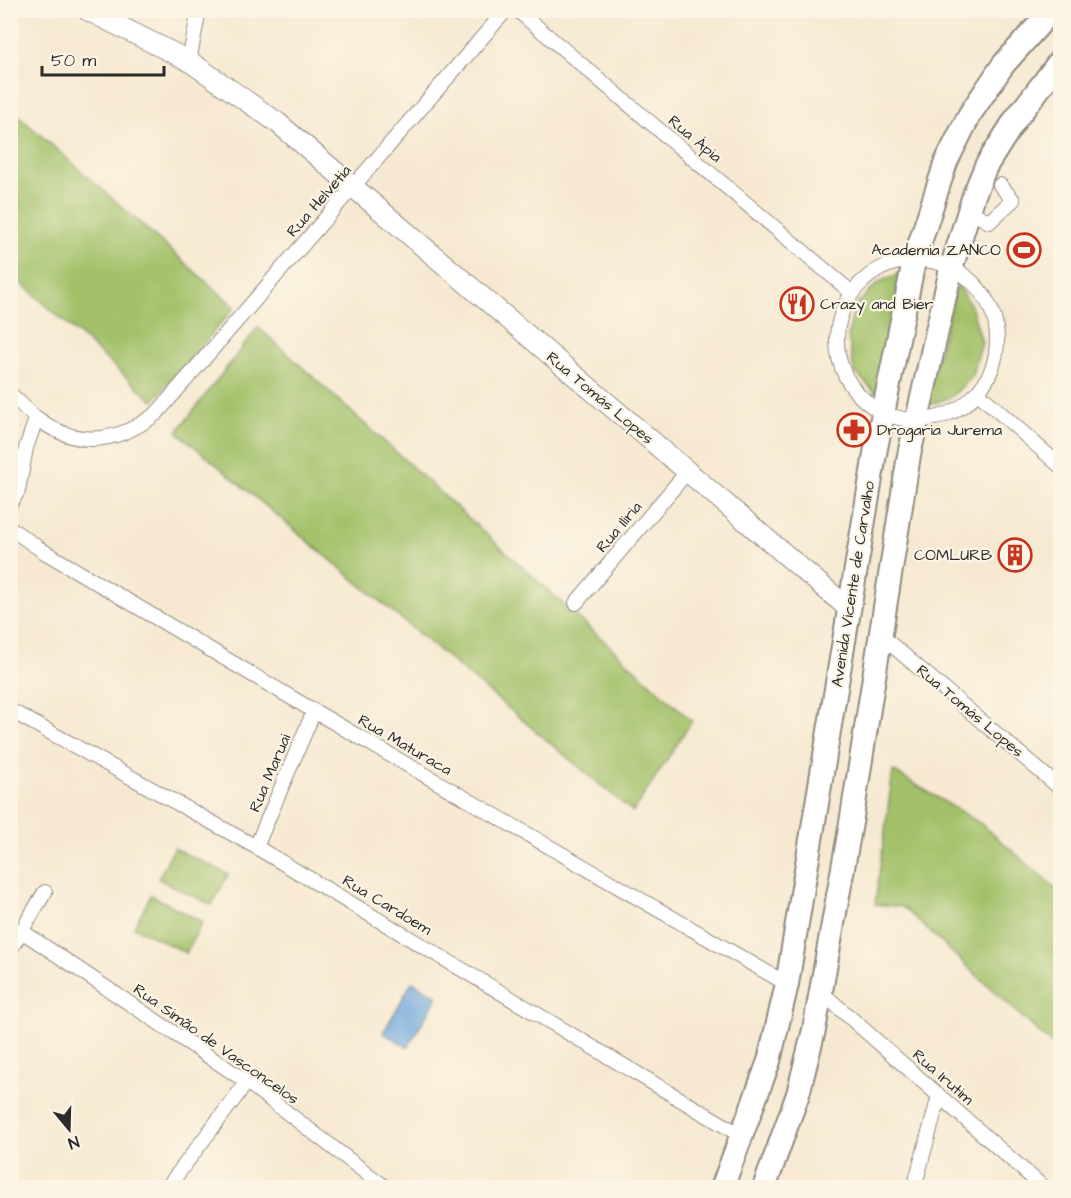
<svg xmlns="http://www.w3.org/2000/svg" width="1071" height="1198" font-family="'Architects Daughter',sans-serif">
<style>
.green{fill:#a2c169;stroke:#66764a;stroke-width:1.5}
.water{fill:#6ba6db;stroke:#4b6883;stroke-width:1.5}
.lines{fill:none;stroke-linecap:round;stroke-linejoin:round}
.street-casing{stroke:#918a7e;stroke-width:16}
.secondary-casing{stroke:#918a7e;stroke-width:22}
.primary-casing{stroke:#918a7e;stroke-width:26}
.street{stroke:#fff;stroke-width:14}
.secondary{stroke:#fff;stroke-width:20}
.primary{stroke:#fff;stroke-width:22}
.labels{text-anchor:middle;dominant-baseline:central;stroke-width:4.5;stroke-linejoin:round;paint-order:stroke}
.street-label{font-size:16px;fill:#2b2b2b;stroke:#fcf5e5}
.poi-label{font-size:16px;fill:#2b2b2b;stroke:#fcf5e5;text-anchor:end}
</style>
<rect width="100%" height="100%" fill="#fcf5e5"/>
<filter id="ink" filterUnits="userSpaceOnUse"><feTurbulence type="fractalNoise" baseFrequency=".0167" numOctaves="2"/><feDisplacementMap in="SourceGraphic" scale="12" xChannelSelector="R" yChannelSelector="G"/><feConvolveMatrix kernelMatrix="1 2 1 2 8 2 1 2 1" color-interpolation-filters="sRGB"/></filter>
<filter id="wash" filterUnits="userSpaceOnUse"><feTurbulence type="fractalNoise" baseFrequency=".008" numOctaves="4" result="noise"/><feDisplacementMap in="SourceGraphic" scale="24" xChannelSelector="R" yChannelSelector="G"/><feGaussianBlur stdDeviation="1.35" result="paint"/><feColorMatrix in="noise" values="0 0 0 0 0 0 0 0 0 0 0 0 0 0 0 0 0 1.4 0 .05"/><feComposite in="paint" operator="in"/></filter>
<g filter="url(#wash)">
<rect width="100%" height="100%" fill="#f7e9d1"/>
<path class="green" d="M11,109l224,198 -82,94 -142,-127z
M907,270l-29,125 -24,-24 -6,-35 6,-29 25,-25z
M957,284l14,21 11,38 -11,35 -20,19 -27,10z
M258,327l434,394 -59,91 -456,-380z
M893,771l87,52 80,69v160l-157,-145 -28,-3z
M174,848l54,26 -16,31 -54,-26z
M151,895l51,27 -16,31 -52,-26z"/>
<path class="water" d="M412,982l26,14 -30,51 -25,-14z"/>
</g>
<g filter="url(#ink)">
<g class="lines">
<defs>
<path id="street" d="M517,10l334,282
M189,61l10,-51
M969,210l20,12 24,-22 -13,-15
M837 340a80 80 0 1 1 160 0a80 80 0 1 1-160 0Z
M978,393l82,73
M10,394c10,8 18,18 28,25 40,30 80,24 119,-6l349,-403
M10,504l8,-13 8,-43 10,-29
M10,528l33,23 271,160 473,273
M576,603l111,-131
M879,634l181,154
M10,710l246,137 486,289
M256,847l58,-136
M23,932l224,150 139,106
M10,950l35,-58
M821,992l223,196
M167,1188l80,-106
M914,1188l25,-92"/>
<path id="secondary" d="M87,10l102,51 89,62 570,485"/>
<path id="primary" d="M722,1188l47,-127 18,-77 89,-536 38,-187 32,-99 24,-48 33,-49 49,-55
M764,1188l34,-94 16,-64 37,-207 58,-368 42,-186 23,-74 12,-29 29,-46 45,-59"/>
</defs>
<use href="#street" class="street-casing"/>
<use href="#secondary" class="secondary-casing"/>
<use href="#primary" class="primary-casing"/>
<use href="#street" class="street"/>
<use href="#secondary" class="secondary"/>
<use href="#primary" class="primary"/>
</g>
</g>
<defs>
<symbol id="stadium-ring" viewBox="-11 -11 22 22"><circle r="9.5" fill="#fcf5e5" stroke="#c8321e" stroke-width="1.5"/><path d="M0-5a6.5 5 0 1 0 0 10a6.5 5 0 1 0 0-10ZM-3.5-1.8h7v3.6h-7Z" fill="#c8321e"/></symbol>
<symbol id="restaurant-ring" viewBox="-11 -11 22 22"><circle r="9.5" fill="#fcf5e5" stroke="#c8321e" stroke-width="1.5"/><path d="M-5-6h1v4h1v-4h1v4h1v-4h1v5L-1.5 .5V6h-2V.5L-5-1ZM5-6V6H3V1.5H1.5Q1.5-4 5-6Z" fill="#c8321e"/></symbol>
<symbol id="pharmacy-ring" viewBox="-11 -11 22 22"><circle r="9.5" fill="#fcf5e5" stroke="#c8321e" stroke-width="1.5"/><path d="M-2-6h4v4h4v4h-4v4h-4v-4h-4v-4h4Z" fill="#c8321e"/></symbol>
<symbol id="building-ring" viewBox="-11 -11 22 22"><circle r="9.5" fill="#fcf5e5" stroke="#c8321e" stroke-width="1.5"/><path d="M-4-6H4V6H1V3H-1V6H-4ZM-2.5-4.3h1.7v1.8h-1.7ZM.8-4.3h1.7v1.8H.8ZM-2.5-1h1.7V.8h-1.7ZM.8-1h1.7V.8H.8Z" fill="#c8321e"/></symbol>
</defs>
<g fill-rule="evenodd">
<use href="#stadium-ring" x="1005" y="231" width="38" height="38"/>
<use href="#restaurant-ring" x="778" y="285" width="38" height="38"/>
<use href="#pharmacy-ring" x="835" y="411" width="38" height="38"/>
<use href="#building-ring" x="996" y="536" width="38" height="38"/>
</g>
<g class="labels">
<g class="street-label">
<text transform="translate(695 139) rotate(40)">Rua Ápia</text>
<text transform="translate(319 201) rotate(-49)">Rua Helvetia</text>
<text transform="translate(600 398) rotate(40)">Rua Tomás Lopes</text>
<text transform="translate(619 527) rotate(-50)">Rua Iliria</text>
<text transform="translate(853 584) rotate(-81)">Avenida Vicente de Carvalho</text>
<text transform="translate(970 711) rotate(40)">Rua Tomás Lopes</text>
<text transform="translate(405 745) rotate(30)">Rua Maturaca</text>
<text transform="translate(270 773) rotate(-67)">Rua Maruai</text>
<text transform="translate(387 905) rotate(31)">Rua Cardoem</text>
<text transform="translate(216 1044) rotate(35)">Rua Simão de Vasconcelos</text>
<text transform="translate(943 1077) rotate(41)">Rua Irutim</text>
</g>
<g class="poi-label">
<text x="1001" y="250">Academia ZANCO</text>
<text x="820" y="304" text-anchor="start">Crazy and Bier</text>
<text x="877" y="430" text-anchor="start">Drogaria Jurema</text>
<text x="992" y="555">COMLURB</text>
</g>
</g>
<rect width="1071" height="1198" fill="none" stroke="#fcf5e5" stroke-width="36"/>
<g transform="translate(69 1129) rotate(161)" stroke="#fcf5e5" stroke-width="4.5" paint-order="stroke">
<path d="M0-4.5L10 22L0 15L-10 22Z" fill="#2b2b2b"/>
<text y="-9" font-size="16" font-weight="bold" text-anchor="middle" fill="#2b2b2b">N</text>
</g>
<path d="M42 66v9h122v-9" fill="none" stroke="#2b2b2b" stroke-width="3"/>
<text x="51" y="66" font-size="18" fill="#2b2b2b" stroke="#fcf5e5" stroke-width="4.5" paint-order="stroke">50 m</text>
</svg>
